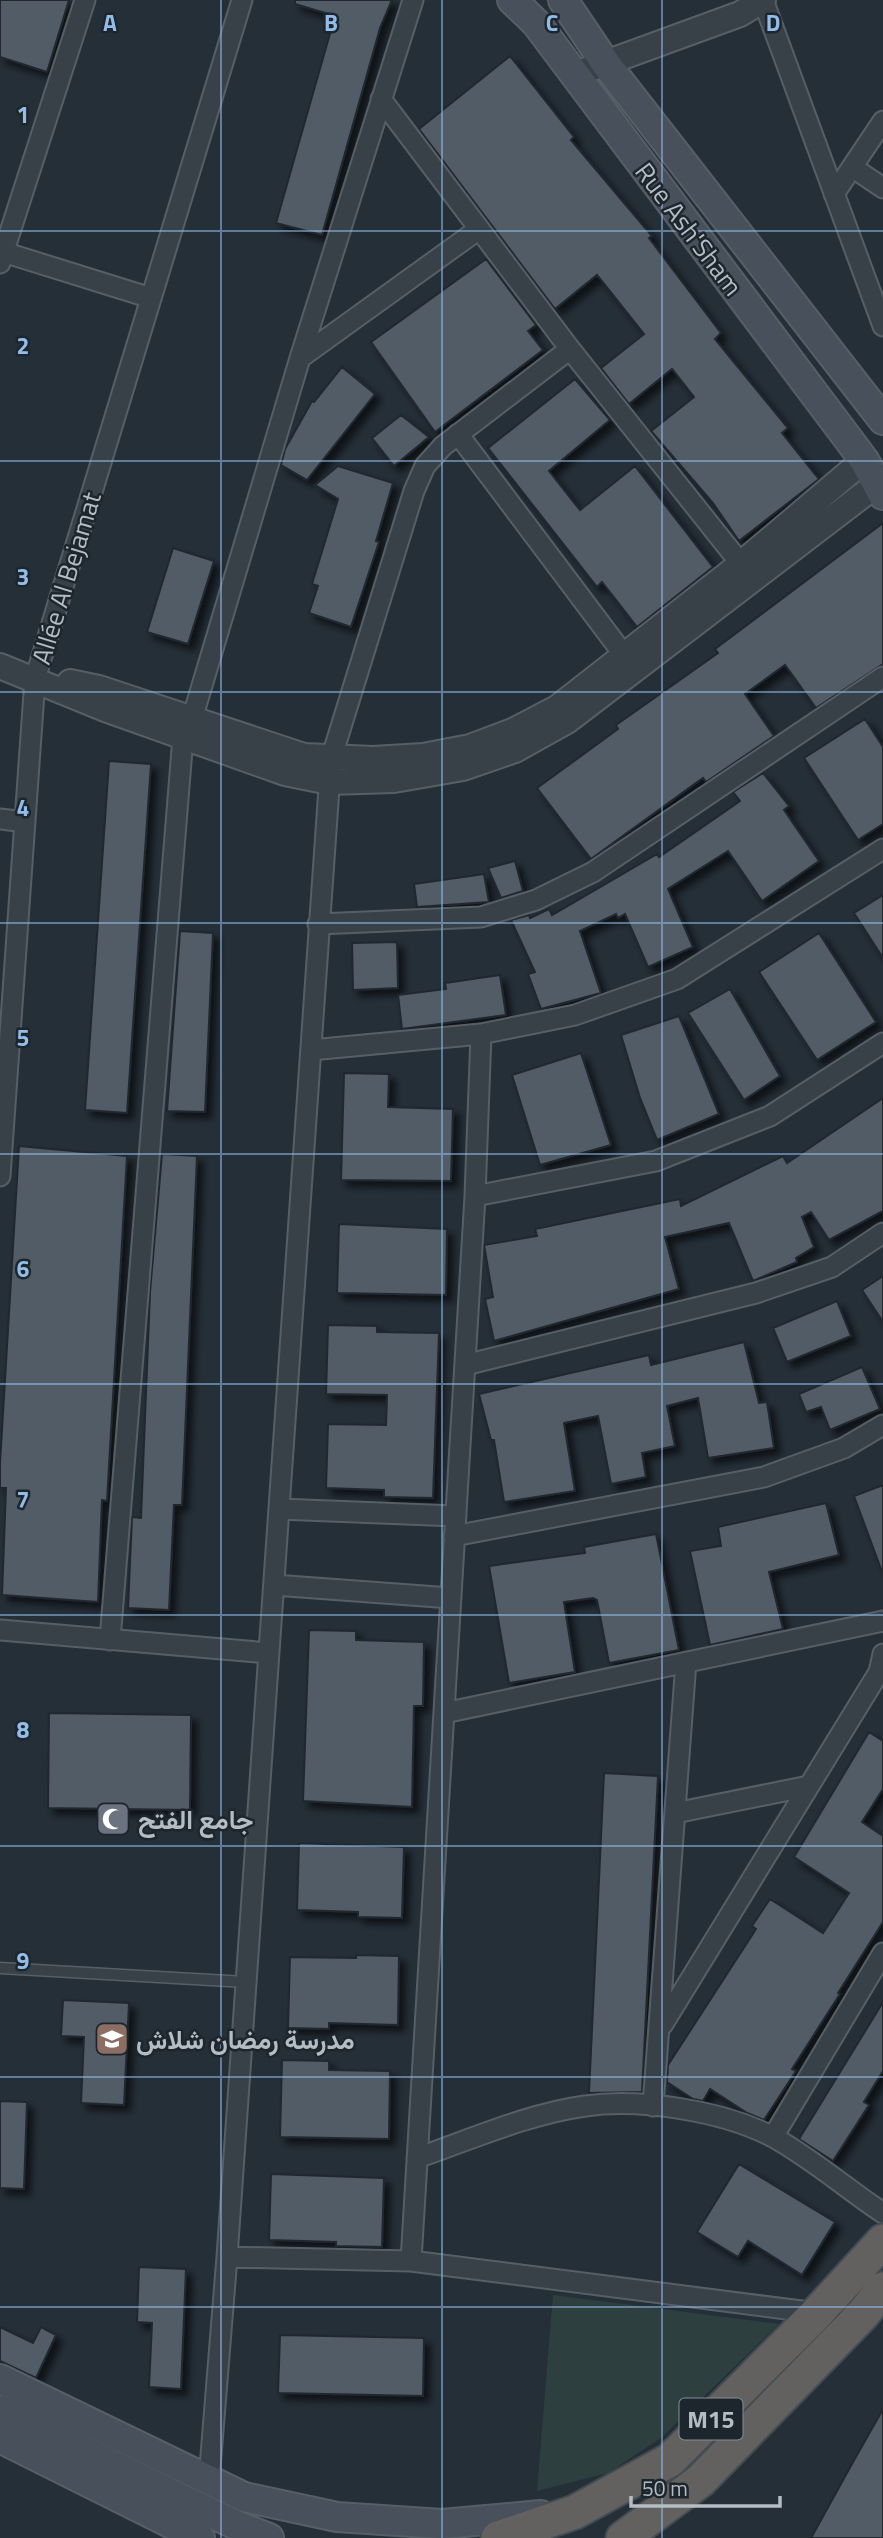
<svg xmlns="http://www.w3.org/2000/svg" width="883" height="2538" font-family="'Titillium Web',Vazirmatn,sans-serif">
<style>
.green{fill:#2d3f3e}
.building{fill:#515b66;stroke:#20282f;stroke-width:2;filter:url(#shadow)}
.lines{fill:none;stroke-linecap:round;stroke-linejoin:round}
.service-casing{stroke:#575f66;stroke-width:13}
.minor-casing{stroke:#575f66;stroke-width:23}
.tertiary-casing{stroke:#575f66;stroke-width:28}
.secondary-casing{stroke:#575f66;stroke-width:32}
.trunk-casing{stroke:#444c53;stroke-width:37}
.service{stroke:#384148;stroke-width:10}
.minor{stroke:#384148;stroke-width:19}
.tertiary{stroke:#384148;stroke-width:24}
.secondary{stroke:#47505b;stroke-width:28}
.trunk{stroke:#62615f;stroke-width:33}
.grid{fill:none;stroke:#93bde9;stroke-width:2;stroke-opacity:0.55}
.labels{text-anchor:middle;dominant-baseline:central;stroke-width:5;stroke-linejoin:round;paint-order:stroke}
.shield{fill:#1e262d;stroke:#878f97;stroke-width:2}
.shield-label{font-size:24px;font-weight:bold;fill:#b4bcc4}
.street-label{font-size:26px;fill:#b4bcc4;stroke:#1e262d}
.poi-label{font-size:26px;font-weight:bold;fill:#b4bcc4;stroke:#1e262d;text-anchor:start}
.grid-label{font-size:23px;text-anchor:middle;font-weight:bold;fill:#93bde9;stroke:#1e262d;stroke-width:5;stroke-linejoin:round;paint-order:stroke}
</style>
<defs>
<filter id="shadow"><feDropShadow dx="6" dy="6" stdDeviation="3.5" flood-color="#0009"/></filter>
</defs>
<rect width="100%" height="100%" fill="#252f38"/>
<path class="green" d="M553,2295l226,29 -118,114 -53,35 -71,18z"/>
<path class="building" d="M0,0h69l-22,72 -47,-15z
M295,0h97l-12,28 -58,207 -46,-12 59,-207 -40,-12z
M510,56l64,81 -3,3 81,96 -3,2 72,95 -6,6 73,89 -6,5 37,46 -80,62 -26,-38 -62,-72 43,-34 -22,-28 -43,35 -28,-36 43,-34 -47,-59 -42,34 -136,-180z
M486,259l50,66 -8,6 15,19 -108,82 -64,-90z
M342,367l33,27 -68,86 -26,-15 4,-16 27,-48 2,1z
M575,379l35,41 -61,51 31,39 55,-44 78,101 -76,60 -35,-45 -5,5 -109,-139z
M401,415l28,22 -35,29 -22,-28z
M338,466l55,17 -17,58 3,1 -28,85 -42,-14 9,-27 -6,-2 26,-85 -23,-14z
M883,523v141l-67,44 -31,-43 -40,29 29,42 -68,46 -3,-4 -112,81 -54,-71 81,-59 -2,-4 102,-72 -3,-4z
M173,548l41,13 -26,83 -41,-12z
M865,719l18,28v77l-25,16 -54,-82z
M109,761l42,3 -24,349 -42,-3z
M763,773l26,33 -5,4 35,51 -57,40 -34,-50 -60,38 25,58 -45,20 -23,-53 -7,4 -2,-4 -36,17 21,62 -60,16 -13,-35 7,-2 -24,-52 18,-5 1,3 19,-9 3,6 105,-61 2,3 81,-56 -7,-9z
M515,861l8,30 -22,7 -13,-30z
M484,874l5,28 -72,5 -3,-23z
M883,895v63l-29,-45z
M180,931l33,2 -8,179 -38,-1z
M819,933l57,89 -59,38 -58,-88z
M397,942l1,46 -45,2 -1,-47z
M500,975l6,40 -104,14 -4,-34 48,-6 -1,-6z
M730,989l50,87 -36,24 -56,-87z
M679,1016l40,98 -62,26 -17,-42 -19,-63z
M581,1053l30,92 -71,20 -28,-90z
M344,1073l45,1 -1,33 65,2 -2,72 -110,-1z
M883,1098v113l-54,29 -18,-28 -9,5 12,30 -18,11 1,4 -44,19 -24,-58 -64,14 14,52 -185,52 -9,-42 8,-2 -9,-52 53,-9 -2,-7 145,-30 1,7 102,-50 4,7z
M19,1146l108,10 -20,345 -5,-1 -4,102 -96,-7 4,-107h-6v-25z
M162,1154l35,2 -15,349h-8l-5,105 -41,-2 4,-91 9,1 9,-226z
M339,1224l108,5 -1,66 -109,-2z
M883,1276v46l-21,-32z
M837,1301l14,35 -64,26 -14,-34z
M328,1325l49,1v6l62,1 -6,165 -49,-1v-7l-58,-2 2,-64 58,1 1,-30 -61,-1z
M744,1342l15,61 8,-1 7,46 -66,10 -10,-60 -31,8 8,40 -33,7 4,24 -35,7 -13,-68 -34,7 11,68 -71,11 -10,-62h-3l-12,-46 170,-39 2,10z
M862,1367l18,42 -50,21 -9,-23 -15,5 -7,-18z
M883,1485v84h-2l-27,-73z
M826,1503l13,52 -70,17 14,57 -73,16 -20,-94 31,-5 -3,-19z
M656,1534l23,116 -70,13 -12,-63 -4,-2 -29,4 11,70 -66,11 -20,-117 96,-13 -1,-6z
M309,1630l47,1v9l68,2 -1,64h-9l-2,101 -109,-6z
M49,1713l142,2 -1,95 -142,-2z
M869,1732l14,9v48l-21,33 21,14v86l-45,71 2,1 -48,75 4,2 -32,49 -17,-7 -37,-24 -7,12 -10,-2 -26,-17 1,-17 88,-136 -4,-3 18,-27 53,34 26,-40 -55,-36z
M604,1773l54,3 -16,316 -53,1z
M299,1843l105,4 -2,71 -44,-1v-5l-61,-2z
M356,1955l43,1 -1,69 -69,-2v6l-41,-1 2,-71 66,1z
M63,2000l66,3 -5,102 -43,-2 3,-66 -23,-1z
M883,2002v69l-19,31 5,3 -36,56 -34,-22z
M282,2060l47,1v9l61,1 -1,68 -109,-2z
M0,2101l27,1 -3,87 -24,-1z
M739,2164l96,58 -33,53 -54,-34 -10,16 -41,-25z
M271,2174l113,4 -2,69 -46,-1v-4l-67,-2z
M139,2267l47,2 -5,120 -32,-2 3,-64 -15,-1z
M0,2327l33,16 8,-16 15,8 -20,43 -36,-17z
M280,2335l144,3 -1,58 -145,-3z
M883,2409v129h-72l42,-76z"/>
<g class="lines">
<defs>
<path id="service" d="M0,1968l246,14"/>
<path id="minor" d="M763,0l120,326
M381,99l189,250 171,215
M852,167l31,21
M834,194l49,-73
M0,251l151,47
M0,263l85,-263
M300,358l179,-129
M458,434l166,221
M192,719l108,-361 113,-358
M0,819l25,3
M318,924l163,-7 55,-17 57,-28 290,-195
M311,1050l170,-16 94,-19 102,-36 206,-130
M0,1176l35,-497 207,-679
M475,1196l181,-35 114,-45 113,-73
M465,1365l291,-72 76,-26 51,-34
M279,1509l177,7
M454,1536l310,-59 80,-29 39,-23
M274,1585l177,13
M0,1630l269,23
M110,1640l73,-903
M444,1713l439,-92
M675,1813l134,-27
M663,2024l216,-352 4,-18
M653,2106l33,-444
M773,2137l110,-184
M417,2158c55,-19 111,-44 168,-52 56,-8 138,5 188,31 38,21 74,52 110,76
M227,2257l184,4 406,52 32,15
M411,2261l64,-1065 6,-162
M209,2480l18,-223 104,-1498 83,-268 11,-25 18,-20 127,-97"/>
<path id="tertiary" d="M573,75l167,-61 23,-14
M0,666l105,43 180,64 44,9 65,-2 69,-12 52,-18 52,-29 309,-236
M70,682l29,6 205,68 69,3 50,-3 47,-9 45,-17 42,-22 184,-144 123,-104"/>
<path id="secondary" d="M512,0l24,23 328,437 19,35
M563,0l43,64 277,356
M0,2379l244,118 93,20 105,7 99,-9
M0,2410l238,116 31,12
M0,2438l200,100"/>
<path id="trunk" d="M498,2538l77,-26 95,-52 147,-147 66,-72
M623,2538l77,-57 163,-167 20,-25"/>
</defs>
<use href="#service" class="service-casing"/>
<use href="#minor" class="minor-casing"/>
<use href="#tertiary" class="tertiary-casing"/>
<use href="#secondary" class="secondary-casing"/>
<use href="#trunk" class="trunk-casing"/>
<use href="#service" class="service"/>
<use href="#minor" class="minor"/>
<use href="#tertiary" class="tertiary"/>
<use href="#secondary" class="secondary"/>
<use href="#trunk" class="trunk"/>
</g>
<path class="grid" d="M221,0v2538M442,0v2538M662,0v2538M0,231h883M0,461h883M0,692h883M0,923h883M0,1154h883M0,1384h883M0,1615h883M0,1846h883M0,2077h883M0,2307h883"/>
<defs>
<symbol id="mosque-square" viewBox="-11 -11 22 22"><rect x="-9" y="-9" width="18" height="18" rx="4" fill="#6b7280" stroke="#1e262d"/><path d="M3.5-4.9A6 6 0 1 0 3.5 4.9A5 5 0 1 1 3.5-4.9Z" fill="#fff"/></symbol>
<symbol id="school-square" viewBox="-11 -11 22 22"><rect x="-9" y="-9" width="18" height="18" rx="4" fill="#8d6e63" stroke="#1e262d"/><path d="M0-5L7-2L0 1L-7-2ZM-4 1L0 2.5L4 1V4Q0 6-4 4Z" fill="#fff"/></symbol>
</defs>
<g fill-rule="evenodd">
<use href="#mosque-square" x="94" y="1800" width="38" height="38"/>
<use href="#school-square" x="93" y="2020" width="38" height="38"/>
</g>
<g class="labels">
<rect class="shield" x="679.5" y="2398.5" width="63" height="41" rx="5"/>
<g class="shield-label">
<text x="711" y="2419">M15</text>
</g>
<g class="street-label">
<text transform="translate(689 229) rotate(53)">Rue Ash'Sham</text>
<text transform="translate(66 578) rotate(-73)">Allée Al Bejamat</text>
</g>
<g class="poi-label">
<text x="138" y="1819">جامع الفتح</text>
<text x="136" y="2039">مدرسة رمضان شلاش</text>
</g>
</g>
<g class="grid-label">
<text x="110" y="31">A</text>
<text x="331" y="31">B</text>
<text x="552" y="31">C</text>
<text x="773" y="31">D</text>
<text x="23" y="123">1</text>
<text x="23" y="354">2</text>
<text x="23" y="585">3</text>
<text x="23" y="816">4</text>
<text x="23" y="1046">5</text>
<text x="23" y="1277">6</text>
<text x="23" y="1508">7</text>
<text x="23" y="1738">8</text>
<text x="23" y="1969">9</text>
</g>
<path d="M631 2496v10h149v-10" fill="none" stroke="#b4bcc4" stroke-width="3.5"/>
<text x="642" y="2496" font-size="21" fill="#b4bcc4" stroke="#1e262d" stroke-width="5" paint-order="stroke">50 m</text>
</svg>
